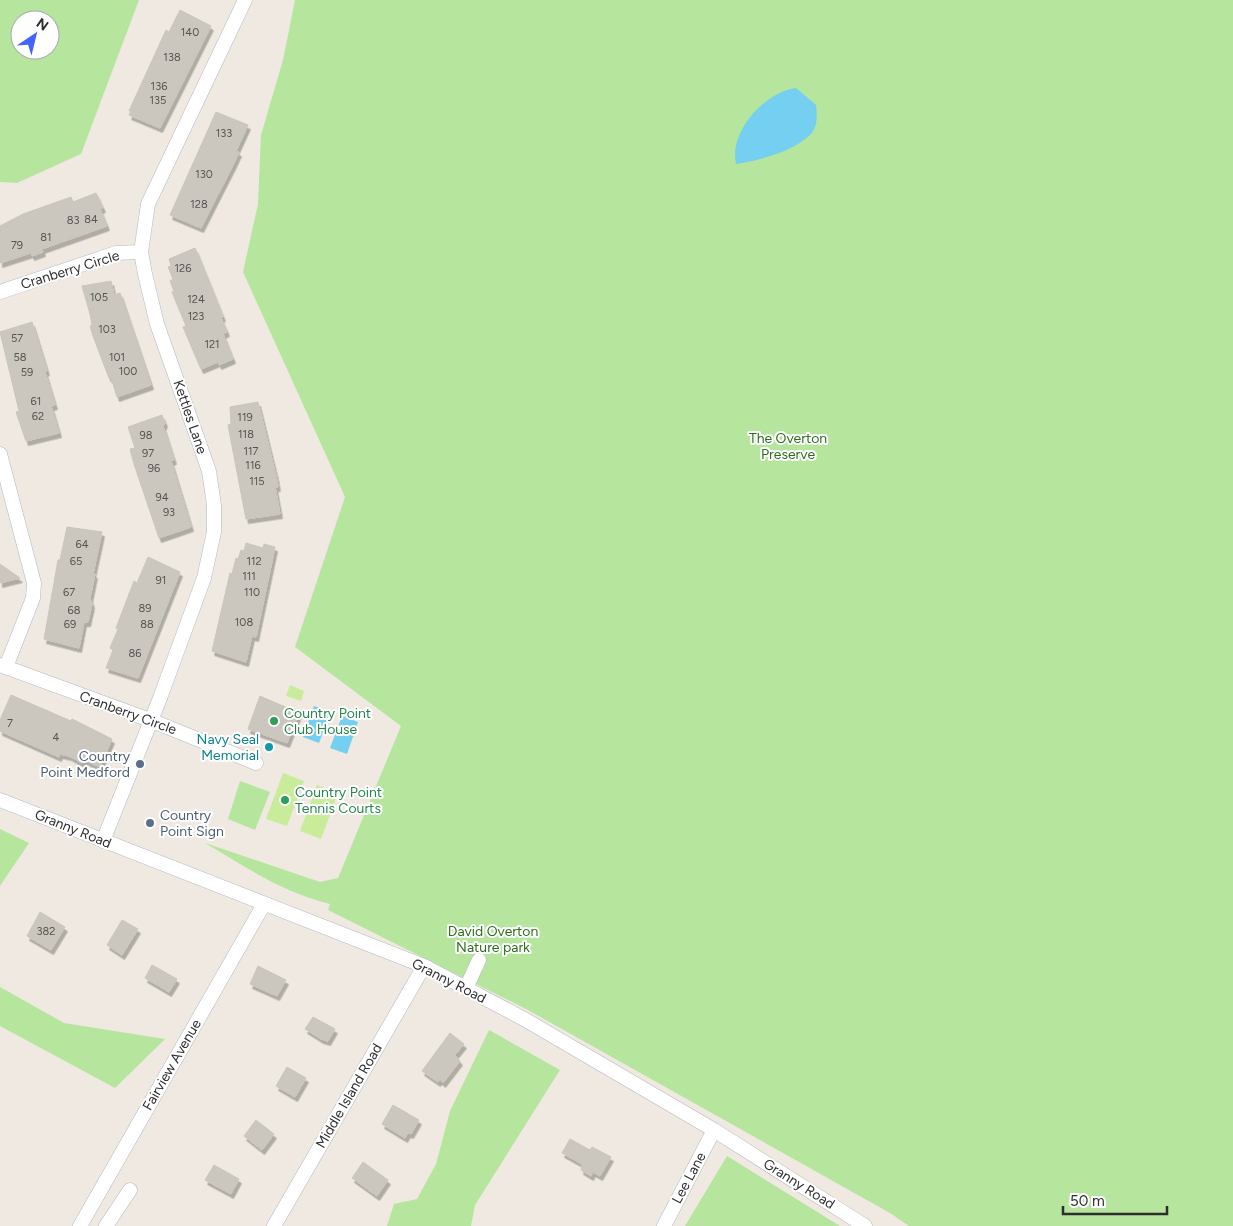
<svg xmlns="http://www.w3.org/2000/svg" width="1233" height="1226" font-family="Figtree,sans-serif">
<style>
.green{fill:#b6e59e;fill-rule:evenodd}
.pitch{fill:#c9ec9a}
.water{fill:#75cff0}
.building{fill:#cbc7bf;stroke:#cbc5ba;filter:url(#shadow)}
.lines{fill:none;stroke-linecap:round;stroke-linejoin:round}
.minor-casing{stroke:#b4b7c1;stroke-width:15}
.minor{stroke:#fff;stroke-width:14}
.leisure-dot{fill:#2e9e5b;stroke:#fff;stroke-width:2}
.culture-dot{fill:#0f9aa8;stroke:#fff;stroke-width:2}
.service-dot{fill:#5c6f8a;stroke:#fff;stroke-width:2}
.labels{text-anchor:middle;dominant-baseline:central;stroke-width:4;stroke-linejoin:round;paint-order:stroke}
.number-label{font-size:11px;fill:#555452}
.street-label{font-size:14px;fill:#2e2e2e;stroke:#fff}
.park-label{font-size:14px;fill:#2c6e1b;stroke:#fff}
.leisure-label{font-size:14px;fill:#27864d;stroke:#fff;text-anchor:start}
.culture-label{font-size:14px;fill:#0d838f;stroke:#fff;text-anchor:end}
.service-label{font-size:14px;fill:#4e5e75;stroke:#fff;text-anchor:end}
</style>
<defs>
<filter id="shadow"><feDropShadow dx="2.5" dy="4.5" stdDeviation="0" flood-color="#0004"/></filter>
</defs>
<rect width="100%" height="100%" fill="#efe9e1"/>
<path class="green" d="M0,0h139l-58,154 -64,29 -17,-1zM20,20h30v30h-30z
M295,0h938v1226h-324l-19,-13 -362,-203 -200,-100 2,-6c-50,-13 -81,-35 -125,-61l115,39 18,-4 63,-152 -106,-79 50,-150 -102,-225 15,-68 3,-69 22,-75z
M240,781l30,11 -15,38 -27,-11z
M0,829l29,14 -29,43z
M0,987l64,36 101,16 -50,49 -115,-62z
M489,1030l71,40 -85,135 -4,21h-84l7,-22 23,-5 19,-35 14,-53z
M727,1156l113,70h-155z"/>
<path class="pitch" d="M290,685l14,6 -3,10 -15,-5z
M283,773l21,8 -17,45 -21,-7z
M317,785l21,8 -17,46 -21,-8z"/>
<path class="water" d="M796,88l20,17c1,10 2,22 -6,30 -18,17 -50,25 -74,29 -7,-33 29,-72 60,-76z
M314,706l17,6 -12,31 -16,-6z
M342,716l16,6 -11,32 -17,-6z"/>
<path class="building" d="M180,10l31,16 -51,102 -31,-13 2,-4h-2l37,-81 3,2z
M216,112l32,13 -12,26 3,1 -5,11 -33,65 -31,-13z
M96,193l7,15 -3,1 7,17 -65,23 1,3 -11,4 -1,-3 -31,10v-37l23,-12 48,-17 2,5z
M195,248l28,69 -2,1 6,14 -4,2 10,25 -14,6 -1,-3 -17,7 -18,-42 3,-1 -14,-34 2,-1 -4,-10 3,-2 -5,-12 3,-1 -2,-7z
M111,281l3,14 6,-2 31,92 -34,12 -6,-20 -2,1 -16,-42 -3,-10 2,-1 -2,-11 -8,-28z
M32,322l15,49 -2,1 10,33 -4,1 8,27 -33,8 -10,-29 3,-1 -19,-79z
M258,402l18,74 2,11h-3l5,27 -34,5 -18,-94 3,-1 -1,-17z
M162,415l3,8 -2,3 11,34 -3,1 20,66 -32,11 -25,-74 -4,-15 5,-1 -7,-21z
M67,527l35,5 -9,42h2l-5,24 2,6 -4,18h-4l-5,26 -35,-9 14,-79h2z
M246,543l17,5 1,-4 11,3 -19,90 -4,-1 -6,26 -34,-11 18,-78 2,1 4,-16 2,1 3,-9 3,1z
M148,557l32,15 -42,106 -32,-10 7,-18 -3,-2 8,-19 -2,-1 18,-47 3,2z
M0,564l20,14 -20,5z
M11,695l60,26 1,-2 40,20 -12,28 -16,-7 -2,3 -13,-7 -9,-2 -1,3 -59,-26v-11z
M260,696l39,17 -12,30 -39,-14z
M40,912l25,15 -14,23 -24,-14z
M122,920l16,9 -16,26 -15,-10z
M152,965l25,14 -8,13 -24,-14z
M258,966l28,14 -9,16 -27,-12z
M313,1017l22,12 -7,12 -7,-2 -16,-10z
M450,1033l14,11 -9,11 5,6 -17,22 -3,-3 -2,2 -16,-11z
M287,1067l19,11 -11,19 -19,-11z
M393,1105l26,15 -8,14 -3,-1 -3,5 -23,-14z
M256,1120l18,14 -12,16 -18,-14z
M570,1139l20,11 2,-3 19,10 -11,19 -7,-4 -2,4 -10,-6 1,-6 -20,-11z
M363,1162l25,18 -11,16 -25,-18z
M214,1165l25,14 -8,15 -26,-14z"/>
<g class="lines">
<defs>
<path id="minor" d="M0,292l116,-39 25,-1
M0,454l34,129 -1,15 -27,69
M0,665l150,55 106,43
M0,800l424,166 100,53 190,111 151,96
M103,841l57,-143 44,-120 10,-46v-27l-5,-34 -52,-147 -12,-50 -4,-22 7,-48 97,-204
M466,988l13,-28
M80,1226l184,-322
M106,1226l24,-36
M274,1226l150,-260
M664,1226l50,-96"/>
</defs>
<use href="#minor" class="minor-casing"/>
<use href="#minor" class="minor"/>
</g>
<g class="leisure-dot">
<circle cx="274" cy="721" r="5"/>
<circle cx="285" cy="800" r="5"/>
</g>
<circle class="culture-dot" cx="269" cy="747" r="5"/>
<g class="service-dot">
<circle cx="140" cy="764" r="5"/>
<circle cx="150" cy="823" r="5"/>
</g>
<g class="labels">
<g class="number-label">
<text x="190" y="32">140</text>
<text x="172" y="57">138</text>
<text x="159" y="86">136</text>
<text x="158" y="100">135</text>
<text x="224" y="133">133</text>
<text x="204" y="174">130</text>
<text x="199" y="204">128</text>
<text x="91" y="219">84</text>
<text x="73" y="220">83</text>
<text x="46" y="237">81</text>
<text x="17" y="245">79</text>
<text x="183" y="268">126</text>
<text x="99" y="297">105</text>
<text x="196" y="299">124</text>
<text x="196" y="316">123</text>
<text x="107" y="329">103</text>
<text x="17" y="338">57</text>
<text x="212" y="344">121</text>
<text x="20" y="357">58</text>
<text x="117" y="357">101</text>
<text x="128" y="371">100</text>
<text x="27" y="372">59</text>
<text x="36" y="401">61</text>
<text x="38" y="416">62</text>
<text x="245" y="417">119</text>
<text x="246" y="434">118</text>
<text x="146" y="435">98</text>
<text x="251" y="451">117</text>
<text x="148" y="453">97</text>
<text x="253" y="465">116</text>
<text x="154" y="468">96</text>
<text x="257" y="481">115</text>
<text x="162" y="497">94</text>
<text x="169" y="512">93</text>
<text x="82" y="544">64</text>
<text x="76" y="561">65</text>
<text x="254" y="561">112</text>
<text x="249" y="576">111</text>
<text x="161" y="580">91</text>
<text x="69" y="592">67</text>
<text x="252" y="592">110</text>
<text x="145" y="608">89</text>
<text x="74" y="610">68</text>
<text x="244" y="622">108</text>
<text x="70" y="624">69</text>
<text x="147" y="624">88</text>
<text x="135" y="653">86</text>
<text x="10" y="723">7</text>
<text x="56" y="737">4</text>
<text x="46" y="931">382</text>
</g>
<g class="street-label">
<text transform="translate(70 270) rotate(-17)">Cranberry Circle</text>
<text transform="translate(190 417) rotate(71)">Kettles Lane</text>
<text transform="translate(128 713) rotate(20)">Cranberry Circle</text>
<text transform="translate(73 829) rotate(22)">Granny Road</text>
<text transform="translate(449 981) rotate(27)">Granny Road</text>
<text transform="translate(172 1065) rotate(-60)">Fairview Avenue</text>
<text transform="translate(349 1096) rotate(-60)">Middle Island Road</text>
<text transform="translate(689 1178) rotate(-62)">Lee Lane</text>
<text transform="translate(799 1184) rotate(32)">Granny Road</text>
</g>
<g class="park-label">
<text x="788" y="438">The Overton<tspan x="788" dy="16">Preserve</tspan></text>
<text x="493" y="931">David Overton<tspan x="493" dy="16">Nature park</tspan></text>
</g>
<g class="leisure-label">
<text x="284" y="713">Country Point<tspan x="284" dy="16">Club House</tspan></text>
<text x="295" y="792">Country Point<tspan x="295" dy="16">Tennis Courts</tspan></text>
</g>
<g class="culture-label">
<text x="259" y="739">Navy Seal<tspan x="259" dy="16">Memorial</tspan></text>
</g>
<g class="service-label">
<text x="130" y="756">Country<tspan x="130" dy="16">Point Medford</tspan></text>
<text x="160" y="815" text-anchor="start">Country<tspan x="160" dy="16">Point Sign</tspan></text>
</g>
</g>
<g transform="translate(35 35) rotate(35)"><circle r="24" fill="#ffffff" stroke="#ababab"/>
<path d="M0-4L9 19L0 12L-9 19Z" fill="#4264fb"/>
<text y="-8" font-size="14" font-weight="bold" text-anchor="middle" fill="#2e2e2e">N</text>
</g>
<path d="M1063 1206v8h104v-8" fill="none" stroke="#2e2e2e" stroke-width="2.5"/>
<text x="1070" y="1206" font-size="15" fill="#2e2e2e" stroke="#ffffff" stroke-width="4" paint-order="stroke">50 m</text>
</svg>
